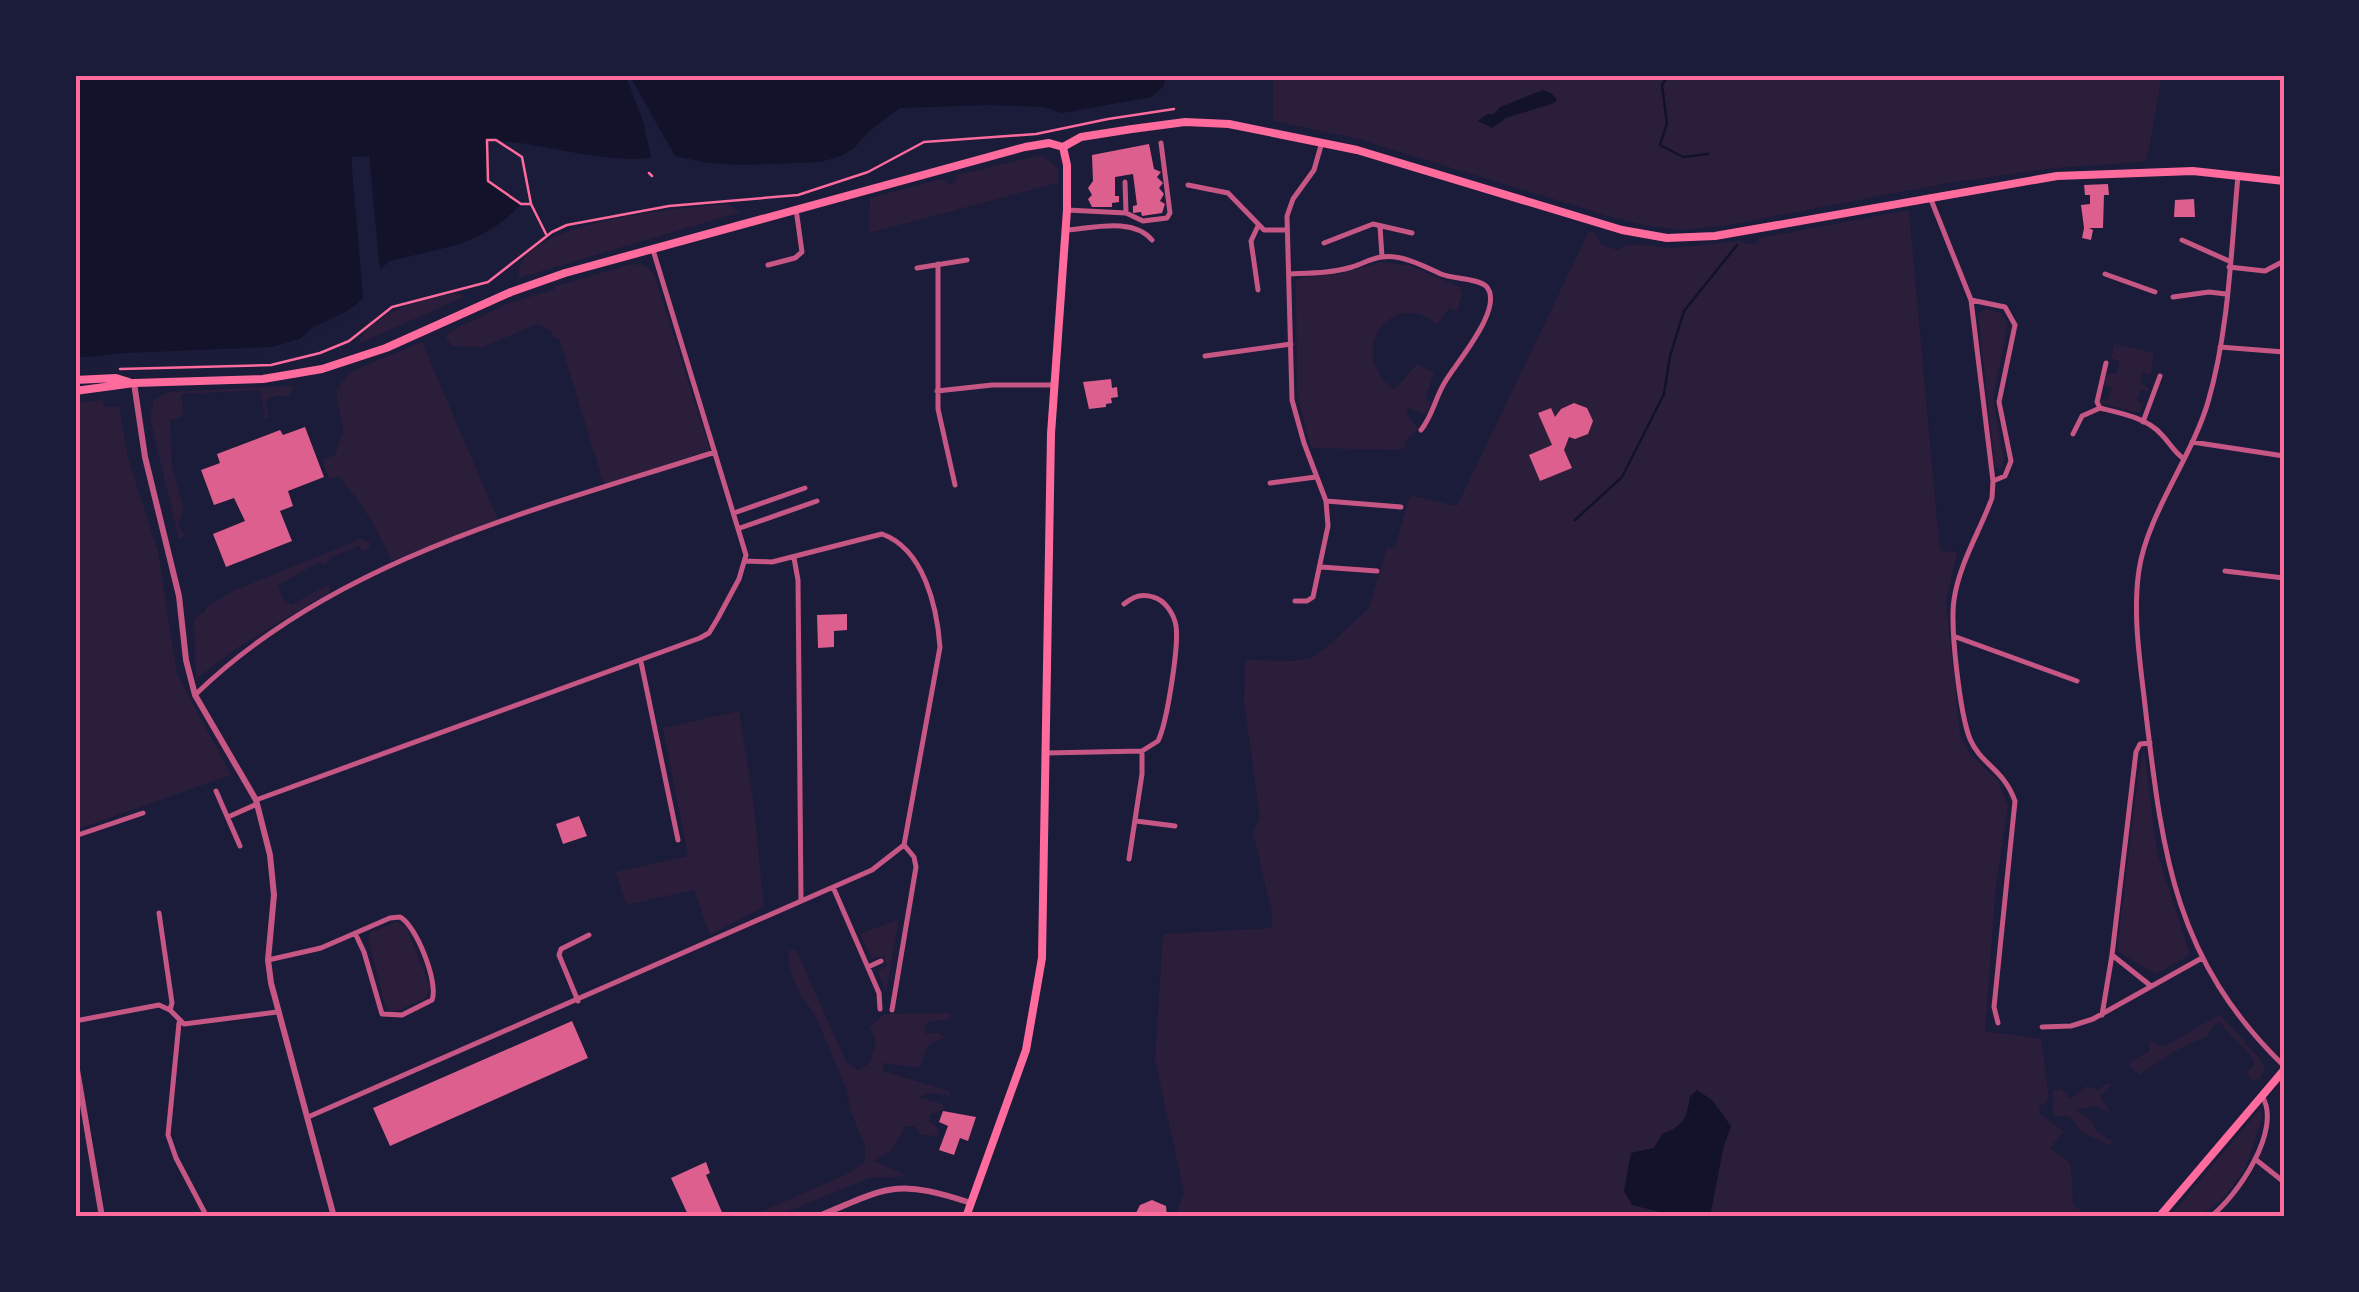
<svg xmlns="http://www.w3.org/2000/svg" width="2359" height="1292" font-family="Montserrat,sans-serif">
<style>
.green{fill:#2a1e3b}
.water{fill:#12122b}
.pier{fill:#1b1b3a}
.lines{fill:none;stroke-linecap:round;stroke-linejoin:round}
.stream{stroke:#12122b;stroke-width:2.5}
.building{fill:#dd5f8e}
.path{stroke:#ff6b9d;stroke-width:2.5}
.minor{stroke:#c65784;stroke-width:5}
.tertiary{stroke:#c65784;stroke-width:6}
.secondary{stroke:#ff6b9d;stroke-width:8}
.neatline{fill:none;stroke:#ff6b9d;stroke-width:4}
</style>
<rect width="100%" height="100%" fill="#1b1b3a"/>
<path class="green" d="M1273,75h889l-15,84 -6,3 -87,6 -106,15 -220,42 -47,5 -34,-4 -39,-10 -253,-78 -82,-17z
M1042,155l16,14v14l-189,50 1,-35 72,-19 7,5 5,-1 3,-8z
M727,204l13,8 -221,66c-6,-58 168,-70 208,-74z
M1909,210l29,322 3,19 16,1 -11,49 14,134 10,19 28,27 10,26 -12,78 -11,146 56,8 8,58 -6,9 -3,-2 -1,9 25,19 -14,16 21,16 2,40 16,13h-914l9,-25 -29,-132 8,-126 109,-6v-15l-19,-81 7,-14 -16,-117 1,-41 50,1 16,-3 17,-12 41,-38 18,-61 8,1 15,-53 47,11 132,-275 6,2 8,13 15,4 10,-6 46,4 64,-7 17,4 4,-7z
M1381,262l30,4 48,21 3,7 -5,17 -8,-3 -12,17c-39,-39 -96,23 -43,65l23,-26 17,9 -9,26 7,3 -6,12 -18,-6 -1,7 12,14 -14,12 2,5 -10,4 -86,-2 -14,-55 -1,-113 6,-3 38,-3z
M632,264l12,1 10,9 56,176 -106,35 -45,-147 -4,1 -4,-8 -13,-7 -55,23 -31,-1 -6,-8 5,-7 58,-28 44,-13 3,-4z
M456,293l10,3 -108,48c11,-33 68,-45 98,-51z
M1986,309l15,4 7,10 -15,75 11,62 -3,10 -6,-3 -17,-153z
M422,342l76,178 -107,41c-12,-32 -31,-59 -52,-85l-10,3 -7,-19 13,-5 8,-23 -7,-41 14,-19z
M2114,344l40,9 -3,21 -9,-1 -1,10 9,6 -3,3 -6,-2 -4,10 7,5 -5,8 -39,-10 1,-4 7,1 4,-12 -8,-3 3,-12 10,1 2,-13 -8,-3z
M291,386l4,2 -8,9 -9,-2 -13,5 4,18 -4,1 -5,-29 -79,4 3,22 -14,4 2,46 12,43 -6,16 8,11 -7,3 -29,-121 4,-18 14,-8z
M103,400l1,7 15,-1 9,52 30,94 19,122 54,101 -156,55v-427z
M360,539l10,3 -1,7 -7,3 -3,-6 -30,12v4l-6,3 -3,-3 -42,23 5,14 8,6 38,-21 1,8 -95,57 -39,30 -2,-56 2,-6 10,-6v-4l25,-15z
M739,711l14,87 11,109 -54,28 -16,-45 -68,15 -10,-33 72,-16 -25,-128z
M2144,750l13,102 33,103 -34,19 -37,-22 -1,-10 20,-166z
M899,919l-13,74 -8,-22 9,-5 -4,-10 -11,3 -12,-25z
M397,922l9,5 24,60 -4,11 -29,13h-7l-5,-6 -17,-67 3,-6z
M796,950l51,113 11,7 12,-7 6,-22 -6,-14 14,-13 65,-1 2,3 -3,4 -18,1 -6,6 2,7 12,-2 7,6 -17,7 -8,23 -36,-5 -1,8 66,20 1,5 -22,-3 -10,4 25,7 1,5 -14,6 -1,6 10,8 -2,7 -15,-1 -8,-9h-9l-13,24 -18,11 32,14c-14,5 -23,0 -37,3l-94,39h-26l98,-43 18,-12v-16l-14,-34 -5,-24 -31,-73 -15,-21 -9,-22 -3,-21z
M2220,1014l40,45 5,9 -5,11h-9l-4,-7 8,-8c-6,-16 -26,-25 -34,-42l-9,5 -5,10c-24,7 -46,23 -68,38l-10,-9 2,-5 19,-10 -1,-10 14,6z
M2106,1084h6l-12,12 10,17 -15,-7 -19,4 16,11 5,11 17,10 -6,3 -26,-13 -13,-16h-16v-26l8,-1 9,10 17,-13 11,4z
M2259,1110l4,5 -17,52 -21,30 -27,20h-29z"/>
<path class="water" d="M75,75h1092l-4,12 -12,10 -89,16 -18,-6 -54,-2 -90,3 -30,22 -15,17 -14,9 -21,6 -78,3 -33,-2 -34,-7 -45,-80 -3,3 16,42 8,37c-57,5 -108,-16 -163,-18v41l33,23c-40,43 -78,43 -131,57l-10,8 -11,-113 -18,1 12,142 -18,14 -33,15 -12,11 -27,8 -198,11z
M1543,90l8,3 6,7 -3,3 -48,15 -14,10 -14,-7 9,-7h7l6,-7z
M1697,1090l15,10 19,26 -8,23 -13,68h-47l-3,-5 -28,-7 -8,-14 7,-38 23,-5 8,-14c22,-8 25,-16 28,-38z"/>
<path class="pier" d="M357,306l3,4 -45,22 -12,12 -29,7 -199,12v-5l50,-5 148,-6 27,-8 12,-11z"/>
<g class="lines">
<path class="stream" d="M1668,75l-6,10 5,38 -7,22 23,12 25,-3
M1575,520l47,-43 42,-83 6,-38 14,-45 53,-66"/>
</g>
<path class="building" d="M1149,144l5,25 7,3 -4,5 6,6 -4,5 5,6 -4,7 5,3 -3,9 -20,3 -1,-4 -8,1v-7l4,-1 -4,-31 -18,3v19h4v6l-7,1v4h-20l-4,-8 4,-4 -4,-7 5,-7 -1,-26z
M2108,184l1,11h-5l-1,33h-14l4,2 -2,10 -9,-2 2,-10 -3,-23 9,-1v-9h-5l-1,-10z
M2194,199l1,18h-21l1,-17z
M1111,379l1,9 5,-1 1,10 -7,1 1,5 -6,1v3l-17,2 -6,-27z
M1574,403l13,5 6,13 -5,13 -13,5 -6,-2 -5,13 8,18 -32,13 -11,-26 23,-10 -14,-32 13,-5 4,9 6,-8z
M305,427l19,50 -36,14 5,15 -13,5 12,30 -66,26 -13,-33 32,-13 -11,-23 -20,7 -13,-35 19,-7 -3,-9 63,-24 3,5z
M847,614v16l-13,1v16l-16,1 -1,-33z
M579,816l8,20 -24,8 -7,-20z
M572,1021l16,37 -198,88 -17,-38z
M943,1111l33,6 -8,24 -8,-3 -6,17 -15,-5 9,-24 -9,-4z
M706,1162l4,11 -4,2 18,42h-35l-18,-39z
M1152,1200l14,6 1,11h-33l6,-12z"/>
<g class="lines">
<path class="path" d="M649,173l3,3
M531,204l-9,-47 -26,-17h-9l1,41 33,23h10l15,30
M120,369l151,-4 49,-12 29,-12 43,-34 96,-25 64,-50 15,-7 102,-19 129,-11 70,-23 56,-30 112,-8 72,-15 66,-10"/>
<path class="minor" d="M2238,176c-7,74 -9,154 -30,226 -16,55 -61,113 -69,168 -7,47 2,97 7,144 17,143 29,246 138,352
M1188,185l40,8 36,37h22
M1930,197l41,103 22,181 -1,17c-12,33 -33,66 -38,102 -4,28 6,114 16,139 11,26 33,29 45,62l-21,206 4,16
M1067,210l59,3 -1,-31
M1126,213l17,8 24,-3 3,-5 -9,-70
M1380,226l2,31
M1066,230c27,-2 67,-13 86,10
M2182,240l47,21
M1324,243l49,-19 39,9
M938,264v145l17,76
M768,265l27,-7 7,-6 -6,-43
M2229,267l36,4 19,-10
M917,268l50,-8
M1290,274c21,-1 42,-1 62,-7 10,-3 20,-9 30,-10 19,-3 42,9 59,17 12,5 36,4 45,12 20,21 -31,78 -41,96 -10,16 -12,33 -24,48
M2105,274l50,18
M1258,290l-7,-49 7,-15
M2173,297l36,-5 17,2
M1971,300l34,7 10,18 -16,77 12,59 -6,15 -12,5
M2220,347l64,5
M1205,356l86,-12
M2106,363l-9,39 3,6c20,5 47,10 61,26 9,9 12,17 23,25
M937,391l55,-6h62
M2143,422l17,-46
M2073,434l9,-18 18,-8
M2192,442l92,14
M1270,483l46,-6
M1326,501l75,6
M734,513l71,-25
M740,528l77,-27
M794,558l4,22 3,319
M1321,567l56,4
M2225,571l59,7
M1295,601h12l6,-4 15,-71 -2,-25 -22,-58 -12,-43 -5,-184 6,-17 21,-29 8,-28
M1956,637l121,44
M641,662l37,178
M195,695c139,-136 340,-185 520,-243
M1046,753l96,-2 16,-10c9,-18 21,-95 18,-115 -2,-12 -11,-26 -23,-29 -12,-4 -20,0 -29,7
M216,791l24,55
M256,800l444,-162 9,-5 9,-15 21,-39 7,-24 -93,-305
M228,817l29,-13
M1136,821l39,5
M75,836l68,-23
M1129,859l13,-85v-23
M833,887l46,106 1,16
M159,913l13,90 -2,7
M2112,955l39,31
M268,960l53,-12 69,-30 10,-1c16,8 39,66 32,83l-30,15 -20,-1 -18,-62 -9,-19
M868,967l13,-6
M578,1001l-19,-46 2,-6 28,-14
M892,1010l24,-143 -2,-10 -10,-12
M2102,1015l10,-60 24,-203 4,-8 10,-1
M75,1021l84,-16 11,5 14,14 93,-12
M179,1023l-11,112 8,23 31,59
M2042,1027l29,-1 22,-7 109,-61
M308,1117l564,-247 32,-25 36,-198c-3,-40 -16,-98 -58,-113l-110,28 -26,-1
M2255,1159l29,23
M2210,1217c27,-20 73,-88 52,-121"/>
<path class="tertiary" d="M134,383l11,74 34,139 7,64 9,35 61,105 14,55 4,40 -6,65 3,23 63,234
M75,1058l27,159
M817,1217c71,-30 78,-39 154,-14"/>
<path class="secondary" d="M75,380l41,-2 13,4
M75,391l59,-8 129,-4 59,-10 64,-21 125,-56 54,-19 460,-126 24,-4 14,4 18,-10 51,-8 53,-7 44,2 128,26 265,80 45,8 48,-2 342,-60 136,-5 91,10
M966,1217l60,-167 16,-92 9,-524 16,-224v-45l-4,-18
M2159,1217l125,-147"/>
</g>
<rect width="2359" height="1292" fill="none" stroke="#1b1b3a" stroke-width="155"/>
<rect x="78" y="78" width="2204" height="1136" class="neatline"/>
</svg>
